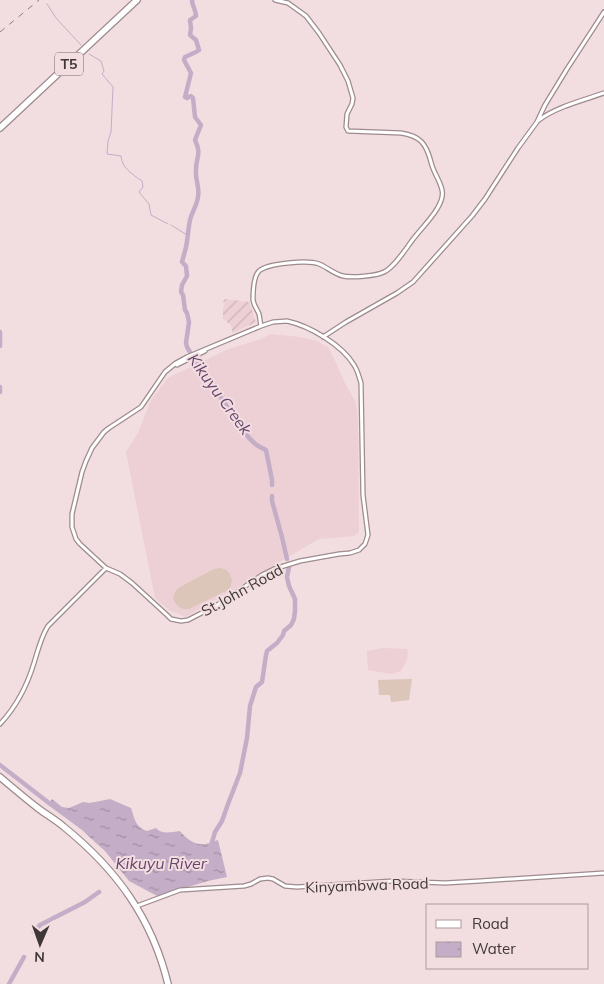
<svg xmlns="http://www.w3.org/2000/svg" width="604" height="984" font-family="Mulish,sans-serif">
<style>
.built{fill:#edd0d5}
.industrial{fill:url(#industrial-furrows)}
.grass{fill:#dcc5b9}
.water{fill:url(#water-ripples)}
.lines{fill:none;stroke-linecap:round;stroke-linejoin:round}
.stream{stroke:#c4aec7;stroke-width:1}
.river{stroke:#c4aec7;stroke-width:4.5}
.minor-casing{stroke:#9e8b8e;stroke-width:5.5}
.highway-casing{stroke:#9e8b8e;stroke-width:8}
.minor{stroke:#fff;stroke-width:3}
.highway{stroke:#fff;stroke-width:5.5}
.rail{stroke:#8b7e7f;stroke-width:1;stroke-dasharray:6 6;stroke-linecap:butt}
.labels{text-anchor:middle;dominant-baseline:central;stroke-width:4;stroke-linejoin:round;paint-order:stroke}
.shield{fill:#f2dde0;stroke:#75696a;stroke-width:1}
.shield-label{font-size:14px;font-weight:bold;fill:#3f3738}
.street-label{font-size:15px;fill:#3f3738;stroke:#f2dde0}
.water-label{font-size:16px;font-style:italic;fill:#68466c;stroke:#f2dde0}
</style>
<defs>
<pattern id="industrial-furrows" width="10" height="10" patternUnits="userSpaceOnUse" patternTransform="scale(1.25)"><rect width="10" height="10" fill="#edd0d5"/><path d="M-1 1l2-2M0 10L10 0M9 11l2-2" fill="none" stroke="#ccb3b8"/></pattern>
<pattern id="water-ripples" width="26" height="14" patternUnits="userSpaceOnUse" patternTransform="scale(1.25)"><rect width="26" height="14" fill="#c4aec7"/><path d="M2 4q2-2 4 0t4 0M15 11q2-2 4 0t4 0" fill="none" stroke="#a18ea3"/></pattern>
</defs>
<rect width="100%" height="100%" fill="#f2dde0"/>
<path class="built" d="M271,334l29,3 17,4 12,7 17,37 10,18 2,19 1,110 -5,4 -35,3 -133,78 -17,-7 -14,-12 -29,-146 12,-19 13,-33 17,-22 58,-28 35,-11z
M383,648l25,1 -1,11 -6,11 -10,3 -23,-4 -1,-19z"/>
<path class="industrial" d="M225,299l24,3 7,20 -23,11v2l-2,-10 -8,-6v-11l2,-5 -2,-1z"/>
<path class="grass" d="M219,568l6,1 5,5 2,6 -1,6 -3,4 -39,19c-8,1 -13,-3 -16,-11l2,-6 3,-4 36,-19z
M412,679l-3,21 -18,2 -1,-7h-11l-1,-15z"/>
<path class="water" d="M52,799l10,8 7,1 14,-6 7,1 20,-4 21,9c4,11 4,19 16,23l9,-3c6,7 15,4 24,3 6,8 16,15 26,13 4,-1 8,-3 12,-4l9,37 -19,4 -51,15 -28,-15 -24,-30 -9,-8 -14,-13 -34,-25z"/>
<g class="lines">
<path class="stream" d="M47,4l9,14 25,27
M89,54l12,7 3,10 -2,3 11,13 -2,45 -3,9 -1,13 14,2c1,12 11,18 21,25l1,6 -4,5 10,12 2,11 17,9
M171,225l16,10"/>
<path class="river" d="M192,0c0,6 4,10 4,16l-6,4 1,8 -1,7 6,5 3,10 -3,2 -11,5 -1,3 7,13 -6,24 2,1 4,-2 2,2 2,19 6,8 -6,15c7,16 1,15 1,30 -1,10 4,17 2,27 -1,8 -6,15 -8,23 -2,9 -2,18 -4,27 -1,5 -3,10 -4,15l4,4 1,10 -5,9 -1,7 2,3 2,15 2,3 2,9 -3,21 1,4 7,12 9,12 42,62c4,5 9,11 15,14 2,1 4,2 6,3l6,30v5
M0,332v14
M0,387v5
M272,496v5l10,36 5,22
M0,765l49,38
M212,842l3,-10 7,-11 6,-17 12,-31 7,-35 3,-32 6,-19 6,-5 4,-27 1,-4 10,-8 6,-8 1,-4 7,-6 3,-6 1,-8v-12l-6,-13 -2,-9 2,-10
M34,932l6,-7 45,-23 14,-10
M9,984l15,-27"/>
<defs>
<path id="minor" d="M539,120c17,-13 45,-20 65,-27
M287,321c23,5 55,24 67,44 4,6 5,12 7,18l2,112 5,40 -3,9 -6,6 -9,3 -11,1 -39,7 -26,8 -12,6 -45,30 -29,15 -7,1 -10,-2 -4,-4 -35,-32 -12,-9 -14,-6 -26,-24 -4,-5 -4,-12v-13l10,-42 4,-11 6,-13 12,-16 5,-4 32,-21 24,-35 11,-9 11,-6 74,-31 12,-4z
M261,326c-1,-4 -1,-8 -2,-12 -2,-5 -5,-8 -6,-14 0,-8 0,-23 6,-29 9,-8 49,-11 60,-7 8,3 15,10 24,12 9,2 33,0 41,-4 11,-5 22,-24 30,-34 8,-11 32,-33 28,-48 -2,-10 -9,-18 -11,-28 -5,-19 -11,-26 -30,-29l-53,-2 -2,-4 1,-13 5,-10 1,-6 -5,-17 -8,-16 -21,-32 -13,-17 -18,-13 -13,-3
M323,337l23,-15 51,-29 16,-11 59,-66 13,-17 33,-51 19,-26 8,-17 22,-36 37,-57
M177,365l28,-14
M0,724c17,-18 27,-38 34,-61 4,-13 7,-26 14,-37l58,-58
M137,906l43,-16 64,-4 7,-2 9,-5 8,-1 5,1 12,7 12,1 96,-6 52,2 35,-2 124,-8"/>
<path id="highway" d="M0,128l137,-128
M0,777c13,11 26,22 39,32 8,6 17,11 25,18 52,42 88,91 104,157"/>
</defs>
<use href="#minor" class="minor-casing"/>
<use href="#highway" class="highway-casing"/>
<use href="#minor" class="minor"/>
<use href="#highway" class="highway"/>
<path class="rail" d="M0,32l39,-32"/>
</g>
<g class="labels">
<rect class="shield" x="55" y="52.5" width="28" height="23" rx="4"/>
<g class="shield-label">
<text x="69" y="64">T5</text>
</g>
<g class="street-label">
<text transform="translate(242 590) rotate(-29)">St.John Road</text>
<text transform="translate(367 885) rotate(-2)">Kinyambwa Road</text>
</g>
<g class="water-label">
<text transform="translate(220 394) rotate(54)">Kikuyu Creek</text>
<text x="161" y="863">Kikuyu River</text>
</g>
</g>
<rect x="426" y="904" width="162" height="65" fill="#f2dde0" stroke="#aa9b9d"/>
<rect x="436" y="920" width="25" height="8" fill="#ffffff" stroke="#aa9b9d"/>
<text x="472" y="929" font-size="15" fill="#3f3738">Road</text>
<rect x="436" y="942" width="25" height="15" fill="url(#water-ripples)" stroke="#aa9b9d"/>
<text x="472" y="954" font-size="15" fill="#3f3738">Water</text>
<g transform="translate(40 944) rotate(182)" stroke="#f2dde0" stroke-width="4" paint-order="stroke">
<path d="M0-4L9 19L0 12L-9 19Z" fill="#3f3738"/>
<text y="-8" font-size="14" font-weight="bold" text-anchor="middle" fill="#3f3738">N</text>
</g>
</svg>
